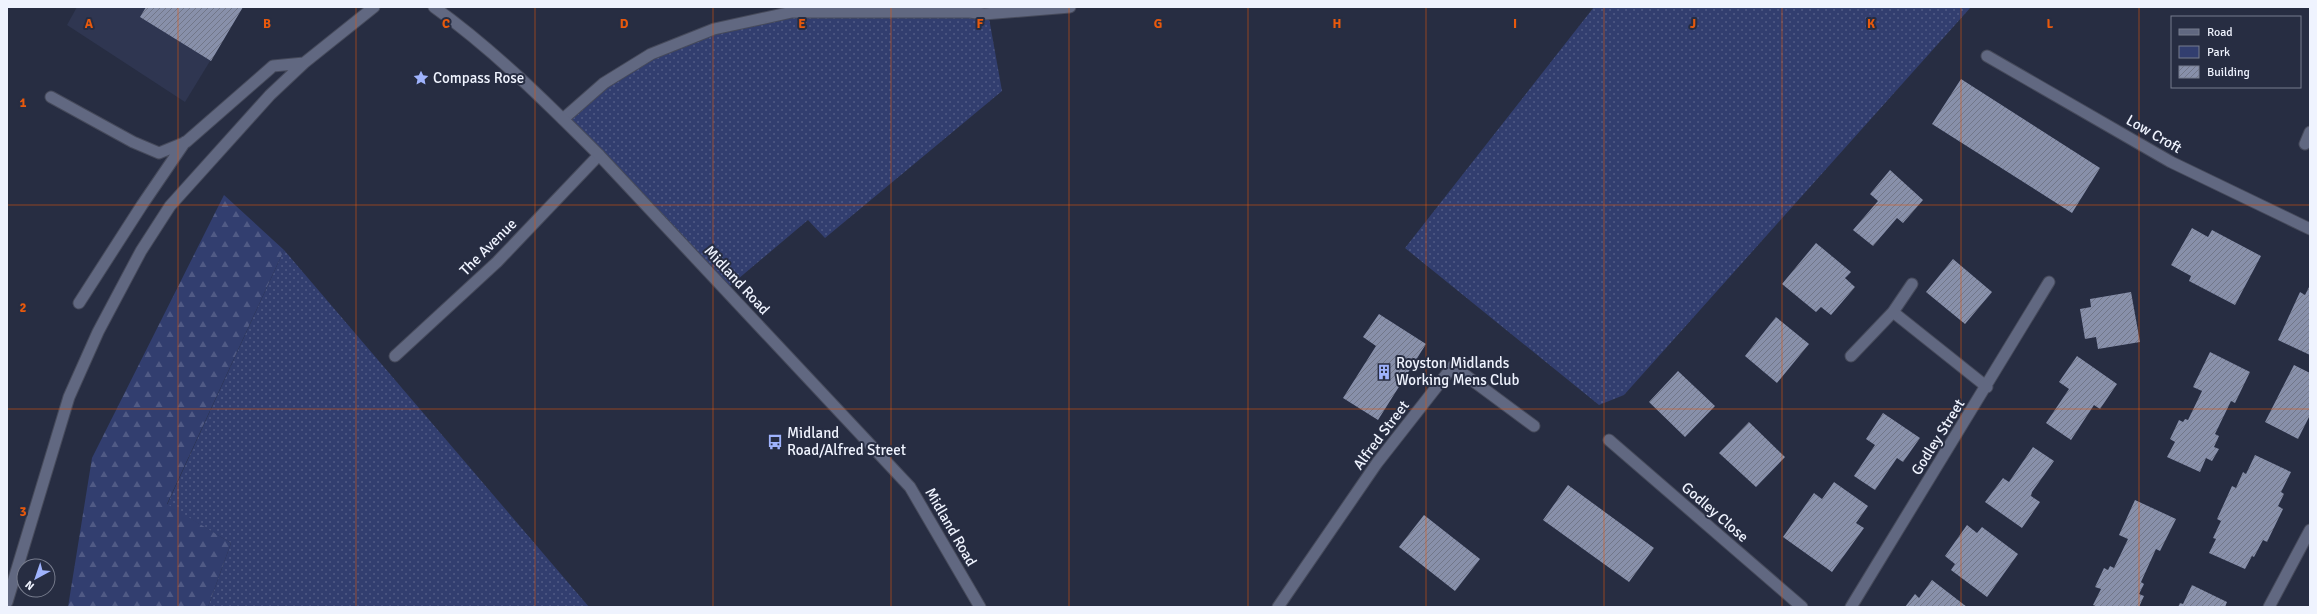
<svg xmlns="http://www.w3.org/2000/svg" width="2317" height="614" font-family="Signika,sans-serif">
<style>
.built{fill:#2f3651}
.green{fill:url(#green-dots)}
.forest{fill:url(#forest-firs)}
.building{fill:url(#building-hatch)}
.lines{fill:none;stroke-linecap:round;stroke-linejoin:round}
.service-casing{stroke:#464a5b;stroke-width:13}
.minor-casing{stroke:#464a5b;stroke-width:13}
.secondary-casing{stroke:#464a5b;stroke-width:13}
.service{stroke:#616881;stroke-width:11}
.minor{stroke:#616881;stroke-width:11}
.secondary{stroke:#616881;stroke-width:11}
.grid{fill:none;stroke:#e8590c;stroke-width:1;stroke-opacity:0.55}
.labels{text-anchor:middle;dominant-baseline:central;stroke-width:4;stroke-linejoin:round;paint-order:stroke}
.poi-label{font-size:15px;fill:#eff3fe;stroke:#272d42;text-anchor:start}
.street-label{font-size:15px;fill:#eff3fe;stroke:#272d42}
.grid-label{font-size:13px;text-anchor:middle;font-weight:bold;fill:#e8590c;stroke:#272d42;stroke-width:4;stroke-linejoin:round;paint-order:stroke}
</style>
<defs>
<pattern id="green-dots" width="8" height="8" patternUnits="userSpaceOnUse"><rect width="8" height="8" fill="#323e6f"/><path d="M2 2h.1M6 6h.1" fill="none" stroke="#505a85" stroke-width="1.8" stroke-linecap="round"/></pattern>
<pattern id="forest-firs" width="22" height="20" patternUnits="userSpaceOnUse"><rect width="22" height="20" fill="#323e6f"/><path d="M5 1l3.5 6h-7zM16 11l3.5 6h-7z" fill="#505a85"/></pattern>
<pattern id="building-hatch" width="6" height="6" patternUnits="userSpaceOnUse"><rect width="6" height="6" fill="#8890aa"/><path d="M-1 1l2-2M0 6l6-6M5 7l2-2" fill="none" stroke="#727789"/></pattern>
</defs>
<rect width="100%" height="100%" fill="#272d42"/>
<path class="built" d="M77,7h166l-58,95 -118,-77z"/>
<path class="green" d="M843,7h144l15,84 -177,147 -17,-18 -83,70 -162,-171 41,-36 110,-54z
M1594,7h377l-347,388 -25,10 -194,-157z
M284,250l305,357h-381l23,-64 -64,-38z"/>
<path class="forest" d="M224,195l60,55 -117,254 64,39 -23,64h-140l24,-149z"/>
<path class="building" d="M146,7h97l-32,54 -71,-44z
M1961,79l139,89 -28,45 -140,-89z
M1890,170l33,30 -20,23 -6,-5 -24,28 -20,-16 25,-29 -8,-7z
M2192,228l16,9 4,-7 49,26 -26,49 -46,-24 2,-5 -20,-11z
M1816,243l35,29 -6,6 10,9 -24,28 -10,-8 -5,5 -34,-28z
M1953,259l39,33 -27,32 -39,-32z
M2310,285v70l-32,-15 22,-48 5,3z
M2131,292l9,50 -42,7 -2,-12 -11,2 -5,-30 11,-2 -1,-8z
M1379,314l47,30 -48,76 -35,-22 33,-52 -13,-9z
M1776,317l33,27 -32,39 -32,-27z
M2210,352l40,20 -15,31 -4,-2 -16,33 4,2 -5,11 5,2 -7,12 -6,-3 -6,14 -33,-15 8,-15 -5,-3 9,-19 4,2 2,-3 3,1 14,-29 -9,-4z
M2077,356l40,28 -17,25 -6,-4 -23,35 -25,-17 23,-34 -10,-7z
M2294,365l16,8v42l-12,24 -33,-17z
M1678,371l37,35 -30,31 -36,-35z
M1883,413l37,25 -17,24 -6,-4 -22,32 -21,-14 21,-31 -9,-6z
M1749,422l36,35 -29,30 -37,-34z
M2033,447l21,14 -22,31 -1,4 9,6 -18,26 -37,-26 18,-24 6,4z
M2255,455l36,17 -10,20 3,2 -6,12 5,3 -16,33 -4,-2 -9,17 -2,-1 -7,13 -36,-16 7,-14 -3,-1 8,-17 -4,-2 15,-33 4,2 7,-16 3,2z
M1834,482l34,24 -12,17 8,5 -32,44 -49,-35 31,-44 8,6z
M1568,485l86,63 -25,34 -86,-62z
M2135,500l41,19 -16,32 -4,-2 -15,33 3,2 -5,10 5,2 -5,11h-41l-5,-2 8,-16 -6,-2 9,-19 4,2 2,-4 4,2 14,-29 -9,-4z
M1424,515l56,44 -25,32 -56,-44z
M1967,525l10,8 5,-6 36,27 -31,43 -36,-27 4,-6 -10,-8z
M1932,580l35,27h-62l10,-13 4,4z
M2192,585l35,17 -2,5h-47l2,-4 3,1z"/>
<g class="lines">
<defs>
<path id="service" d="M51,97l82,45 26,11 27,-11 87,-76 31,-3
M563,119l41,-36 47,-29 63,-25 78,-17h178l14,2 86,-7
M79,303l63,-98 43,-63
M7,602l62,-205 29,-65 43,-81 29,-45 100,-111 34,-32 70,-56"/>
<path id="minor" d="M1987,56l184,106 139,67
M2305,144l5,-12
M1893,312l19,-28
M395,356l102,-94 102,-107
M1851,356l42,-44 94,75
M1609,440l193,167
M1278,607l99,-144 76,-97 81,60
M1851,607l198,-325
M2269,607l41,-77"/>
<path id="secondary" d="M434,7c60,43 113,96 165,148l311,332 70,120"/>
</defs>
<use href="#service" class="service-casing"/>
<use href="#minor" class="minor-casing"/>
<use href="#secondary" class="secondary-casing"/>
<use href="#service" class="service"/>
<use href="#minor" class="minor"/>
<use href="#secondary" class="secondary"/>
</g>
<path class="grid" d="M178,7v600M356,7v600M535,7v600M713,7v600M891,7v600M1069,7v600M1248,7v600M1426,7v600M1604,7v600M1782,7v600M1961,7v600M2139,7v600M7,205h2303M7,409h2303"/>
<defs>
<symbol id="sight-bare" viewBox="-9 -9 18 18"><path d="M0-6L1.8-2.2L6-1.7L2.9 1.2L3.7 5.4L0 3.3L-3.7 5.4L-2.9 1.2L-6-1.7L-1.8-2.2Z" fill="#9fb3fd" stroke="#272d42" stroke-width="2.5" paint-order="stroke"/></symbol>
<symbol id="building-bare" viewBox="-9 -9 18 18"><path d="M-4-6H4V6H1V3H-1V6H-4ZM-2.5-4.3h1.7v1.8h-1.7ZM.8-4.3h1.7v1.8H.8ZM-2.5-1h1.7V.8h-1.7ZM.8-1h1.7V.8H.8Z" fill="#9fb3fd" stroke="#272d42" stroke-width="2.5" paint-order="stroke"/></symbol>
<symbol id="bus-bare" viewBox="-9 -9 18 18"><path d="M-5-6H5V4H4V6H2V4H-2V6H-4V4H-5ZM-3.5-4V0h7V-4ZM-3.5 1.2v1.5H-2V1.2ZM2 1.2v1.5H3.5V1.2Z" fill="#9fb3fd" stroke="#272d42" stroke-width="2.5" paint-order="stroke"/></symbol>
</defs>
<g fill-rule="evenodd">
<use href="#sight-bare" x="410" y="67" width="22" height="22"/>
<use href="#building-bare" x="1373" y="361" width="22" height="22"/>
<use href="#bus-bare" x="764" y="431" width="22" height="22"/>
</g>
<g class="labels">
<g class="poi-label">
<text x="433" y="78">Compass Rose</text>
<text x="1396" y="363">Royston Midlands<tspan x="1396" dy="17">Working Mens Club</tspan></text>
<text x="787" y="433">Midland<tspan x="787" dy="17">Road/Alfred Street</tspan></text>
</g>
<g class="street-label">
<text transform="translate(2154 134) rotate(30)">Low Croft</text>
<text transform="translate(488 247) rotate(-45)">The Avenue</text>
<text transform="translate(737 280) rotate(47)">Midland Road</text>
<text transform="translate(1381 435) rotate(-53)">Alfred Street</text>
<text transform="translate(1938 437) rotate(-58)">Godley Street</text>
<text transform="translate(1715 512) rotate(41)">Godley Close</text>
<text transform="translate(951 527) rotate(60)">Midland Road</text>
</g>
</g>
<g class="grid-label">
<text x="89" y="28">A</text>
<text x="267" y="28">B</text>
<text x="446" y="28">C</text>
<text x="624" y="28">D</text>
<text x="802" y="28">E</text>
<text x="980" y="28">F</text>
<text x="1158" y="28">G</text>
<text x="1337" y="28">H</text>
<text x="1515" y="28">I</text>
<text x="1693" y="28">J</text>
<text x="1871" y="28">K</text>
<text x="2050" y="28">L</text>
<text x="23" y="107">1</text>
<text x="23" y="312">2</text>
<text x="23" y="516">3</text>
</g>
<rect width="2317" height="614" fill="none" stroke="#eff3fe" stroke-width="16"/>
<rect x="2171" y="16" width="130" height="72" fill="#272d42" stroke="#777c8d"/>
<rect x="2179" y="29" width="20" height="6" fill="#616881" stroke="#777c8d"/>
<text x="2207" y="36" font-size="12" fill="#eff3fe">Road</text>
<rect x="2179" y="46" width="20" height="12" fill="#323e6f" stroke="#777c8d"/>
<text x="2207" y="56" font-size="12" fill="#eff3fe">Park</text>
<rect x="2179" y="66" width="20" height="12" fill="url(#building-hatch)" stroke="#777c8d"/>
<text x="2207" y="76" font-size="12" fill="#eff3fe">Building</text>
<g transform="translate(36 578) rotate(220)"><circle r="19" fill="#272d42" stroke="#777c8d"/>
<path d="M0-3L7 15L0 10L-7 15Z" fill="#9fb3fd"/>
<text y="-6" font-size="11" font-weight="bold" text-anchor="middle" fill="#eff3fe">N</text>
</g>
</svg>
